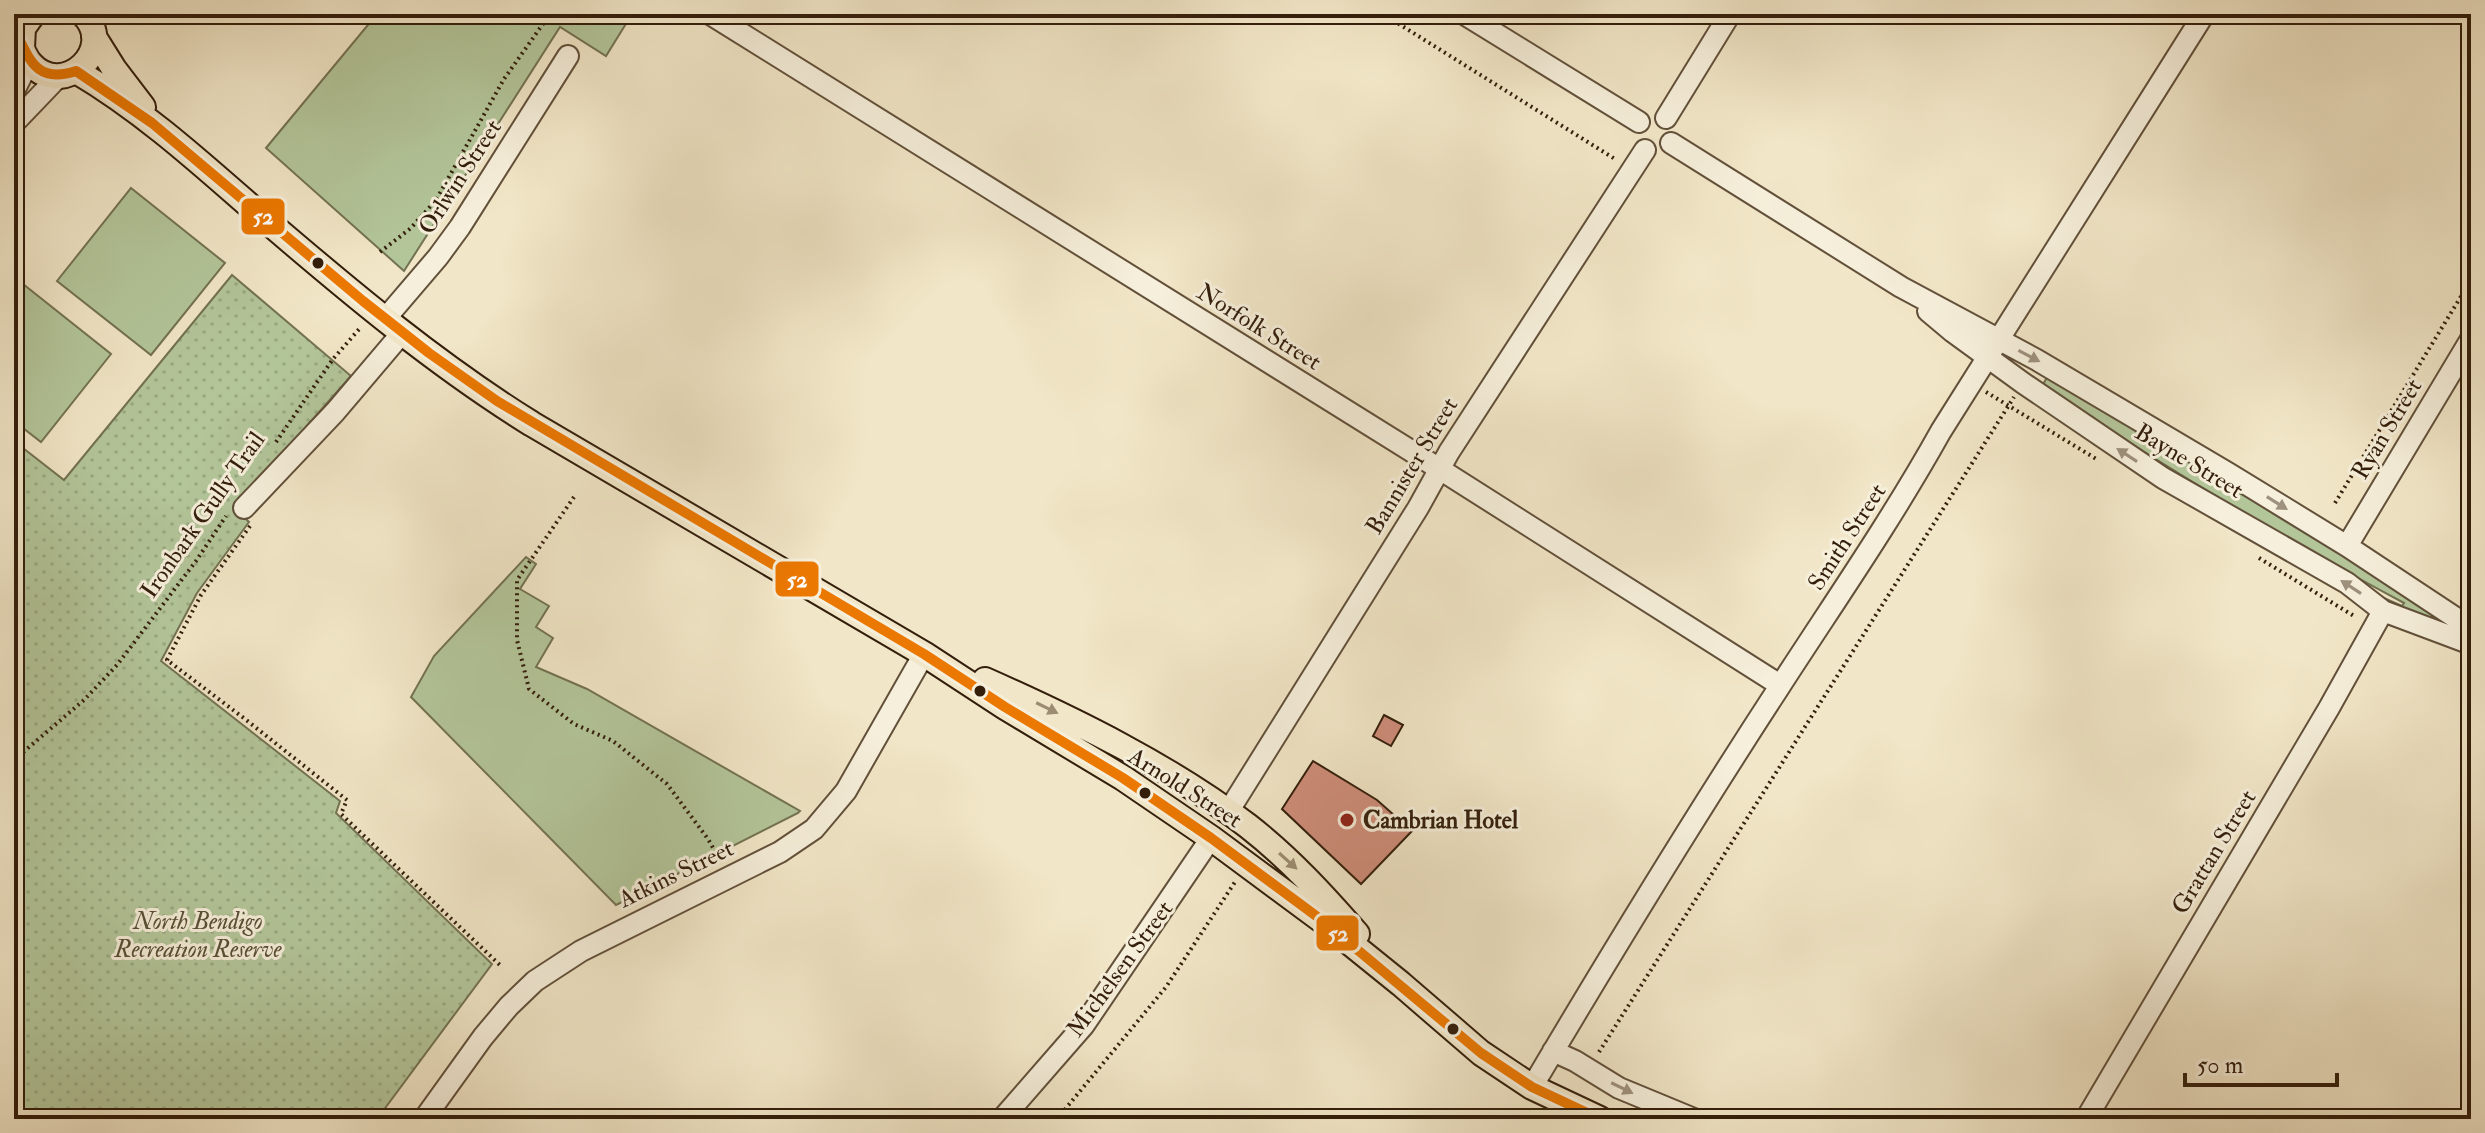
<svg xmlns="http://www.w3.org/2000/svg" width="2485" height="1133" font-family="'IM FELL Double Pica',serif">
<style>
.grass{fill:#b3c69a;stroke:#737252;stroke-width:2}
.park{fill:url(#park-dots);stroke:#737252;stroke-width:2}
.building{fill:#cf8d7a;stroke:#331e0b;stroke-width:2}
.lines{fill:none;stroke-linecap:round;stroke-linejoin:round}
.minor-casing{stroke:#62503a;stroke-width:24}
.major-casing{stroke:#331e0b;stroke-width:28}
.path{stroke:#331e0b;stroke-width:4;stroke-dasharray:2 4;stroke-linecap:butt}
.minor{stroke:#f6efdb;stroke-width:20}
.major{stroke:#f1e6c7;stroke-width:24}
.bus-1-casing{stroke:#f6efdb;stroke-width:16}
.bus-1{stroke:#eb7801;stroke-width:10}
.oneway{fill:#9e917d}
.oneway2{fill:#9c8c72}
.bus-dot{fill:#331e0b;stroke:#f6efdb;stroke-width:3}
.poi-dot{fill:#8f2418;stroke:#f6efdb;stroke-width:3}
.labels{text-anchor:middle;dominant-baseline:central;stroke-width:6;stroke-linejoin:round;paint-order:stroke}
.street-label{font-size:24px;fill:#331e0b;stroke:#f6efdb}
.poi-label{font-size:24px;font-weight:bold;fill:#331e0b;stroke:#f6efdb;text-anchor:start}
.park-label{font-size:24px;font-style:italic;fill:#595036;stroke:#f6efdb}
.line-badge{stroke:#f6efdb;stroke-width:3}
.badge-label{font-size:22px;text-anchor:middle;font-weight:bold;fill:#fff}
</style>
<defs>
<pattern id="park-dots" width="8" height="8" patternUnits="userSpaceOnUse" patternTransform="scale(2)"><rect width="8" height="8" fill="#b3c69a"/><path d="M2 2h.1M6 6h.1" fill="none" stroke="#9aaa83" stroke-width="1.8" stroke-linecap="round"/></pattern>
</defs>
<rect width="100%" height="100%" fill="#f1e6c7"/>
<filter id="stains"><feTurbulence type="fractalNoise" baseFrequency=".0025" numOctaves="4"/><feColorMatrix values="0 0 0 0 .2 0 0 0 0 .09 0 0 0 0 .02 0 0 0 .5 -.17"/></filter>
<radialGradient id="worn" r=".72"><stop offset=".6" stop-color="#630" stop-opacity="0"/><stop offset="1" stop-color="#630" stop-opacity=".3"/></radialGradient>
<path class="grass" d="M377,14h255l-26,42 -46,-29 -156,244 -138,-123z
M131,188l94,75 -74,92 -94,-74z
M23,284l88,70 -70,88 -27,-21v-126z
M2048,376l387,235 -5,10 -50,-19 2,-5 20,9 2,-3c-124,-66 -244,-139 -362,-217z
M526,557l10,7 -16,25 29,17 -13,21 17,11 -17,29 51,22 213,122 -2,2 -182,92 -205,-208 23,-41z"/>
<path class="park" d="M232,275l119,101 -117,132 15,14 -52,71 -36,68 179,140 -4,12 156,151 -115,155h-363v-678l50,39z"/>
<path class="building" d="M1384,715l19,10 -12,21 -18,-10z
M1313,761l64,39 35,31 -51,53 -79,-75z"/>
<g class="lines">
<defs>
<path id="minor" d="M710,14l698,435 372,236
M1464,14l175,108
M14,91l8,-16 4,-18
M1666,118l64,-104
M14,123l45,-47
M1671,143l230,144 136,73 191,113 119,73 124,82
M1928,311l25,21 70,51 140,95 184,105 36,28 88,33
M385,319l53,-62 22,-30 108,-171
M244,508l91,-96 67,-79
M2347,546l124,-207
M1228,812l190,-304 31,-56 196,-302
M1553,1051l22,10 44,27 75,31
M1532,1087c80,-135 162,-269 248,-401 55,-85 112,-167 161,-255l263,-417
M424,1119l59,-82 26,-31 26,-25 46,-30 199,-99 34,-23 32,-38 78,-137
M1002,1119l82,-94 127,-187
M2086,1119l243,-411 54,-97"/>
<path id="major" d="M14,29c6,11 8,26 17,35 33,36 87,-16 52,-50
M94,37l20,32 29,38
M22,48l1,-20 10,-14
M76,71c71,42 130,97 191,150 84,72 170,144 265,203l392,230 81,53 118,71 88,60 112,83 78,63 80,69 51,34 68,32
M985,680c90,40 184,86 263,146 41,32 75,69 109,108"/>
</defs>
<use href="#minor" class="minor-casing"/>
<use href="#major" class="major-casing"/>
<path class="path" d="M1383,14l232,145
M380,252l31,-24 25,-28 68,-121 46,-65
M1986,392l112,68
M276,442l57,-83 28,-32
M574,497l-57,83v60l12,49 45,35 39,17 54,43 41,55 12,21
M2335,503l136,-223
M250,526l-49,69 -34,65 78,59 102,81 -6,14 161,153
M2259,558l95,58
M14,760l70,-60 33,-35 79,-104 30,-45
M1599,1052l415,-655
M1057,1119l109,-132 69,-105"/>
<use href="#minor" class="minor"/>
<use href="#major" class="major"/>
<defs>
<path id="bus-1" d="M14,29c16,31 22,55 62,42l76,52 211,178 66,52 68,48 427,253 81,53 118,71 88,60 112,83 158,132 51,34 68,32"/>
</defs>
<use href="#bus-1" class="bus-1-casing"/>
<use href="#bus-1" class="bus-1"/>
</g>
<defs><path id="oneway-solid" d="M-6-.8H1V-3.2L6.5 0L1 3.2V.8H-6Z" transform="scale(2)"/></defs>
<g class="oneway">
<use href="#oneway-solid" transform="translate(2029 356) rotate(28)"/>
<use href="#oneway-solid" transform="translate(2127 455) rotate(-147)"/>
<use href="#oneway-solid" transform="translate(2277 503) rotate(32)"/>
<use href="#oneway-solid" transform="translate(2351 587) rotate(-147)"/>
<use href="#oneway-solid" transform="translate(1622 1088) rotate(26)"/>
</g>
<g class="oneway2">
<use href="#oneway-solid" transform="translate(1047 708) rotate(26)"/>
<use href="#oneway-solid" transform="translate(1288 861) rotate(42)"/>
</g>
<g class="bus-dot">
<circle cx="318" cy="263" r="7"/>
<circle cx="980" cy="691" r="7"/>
<circle cx="1145" cy="793" r="7"/>
<circle cx="1453" cy="1029" r="7"/>
</g>
<circle class="poi-dot" cx="1347" cy="820" r="8"/>
<g class="labels">
<g class="street-label">
<text transform="translate(460 177) rotate(-57)">Orlwin Street</text>
<text transform="translate(1259 327) rotate(32)">Norfolk Street</text>
<text transform="translate(2387 429) rotate(-59)">Ryan Street</text>
<text transform="translate(2189 461) rotate(31)">Bayne Street</text>
<text transform="translate(1412 466) rotate(-59)">Bannister Street</text>
<text transform="translate(203 515) rotate(-55)">Ironbark Gully Trail</text>
<text transform="translate(1847 537) rotate(-57)">Smith Street</text>
<text transform="translate(1185 788) rotate(32)">Arnold Street</text>
<text transform="translate(2214 852) rotate(-59)">Grattan Street</text>
<text transform="translate(676 874) rotate(-26)">Atkins Street</text>
<text transform="translate(1120 969) rotate(-54)">Michelsen Street</text>
</g>
<g class="poi-label">
<text x="1363" y="820">Cambrian Hotel</text>
</g>
<g class="park-label">
<text x="198" y="921">North Bendigo<tspan x="198" dy="28">Recreation Reserve</tspan></text>
</g>
</g>
<g class="line-badge">
<rect x="240" y="197" width="46" height="39" rx="8" fill="#eb7801"/>
<rect x="774" y="560" width="46" height="38" rx="8" fill="#eb7801"/>
<rect x="1315" y="914" width="45" height="38" rx="8" fill="#eb7801"/>
</g>
<g class="badge-label">
<text x="263" y="224">52</text>
<text x="797" y="587">52</text>
<text x="1338" y="941">52</text>
</g>
<rect width="2485" height="1133" fill="none" stroke="#f1e6c7" stroke-width="48"/>
<rect x="16" y="16" width="2453" height="1101" fill="none" stroke="#331e0b" stroke-width="4"/>
<rect x="24" y="24" width="2437" height="1085" fill="none" stroke="#331e0b" stroke-width="2"/>
<path d="M2185 1073v12h152v-12" fill="none" stroke="#331e0b" stroke-width="4"/>
<text x="2197" y="1073" font-size="24" fill="#331e0b" stroke="#f6efdb" stroke-width="6" paint-order="stroke">50 m</text>
<rect width="100%" height="100%" filter="url(#stains)"/>
<rect width="100%" height="100%" fill="url(#worn)"/>
</svg>
